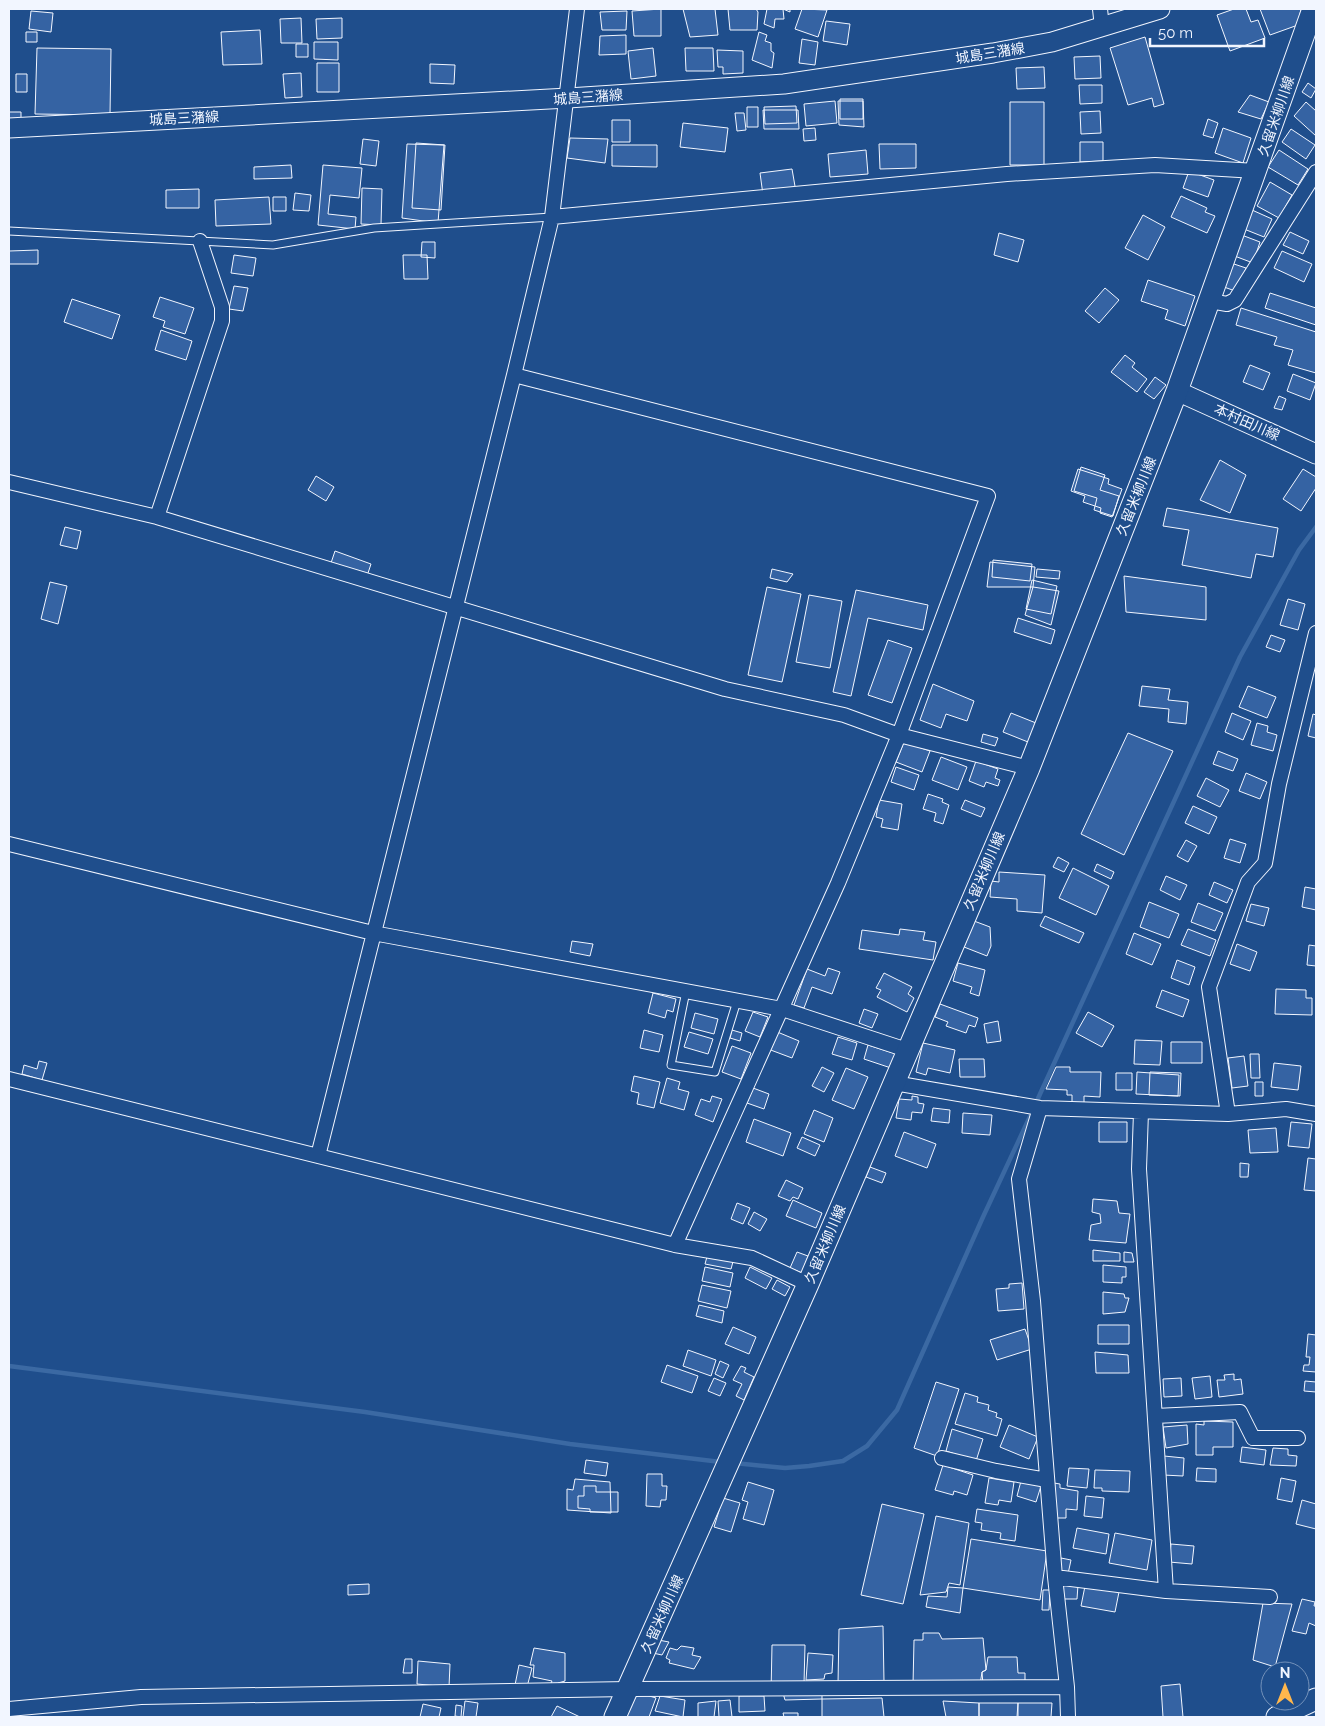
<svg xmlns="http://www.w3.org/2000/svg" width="1325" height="1726" font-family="Raleway,'Noto Sans JP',sans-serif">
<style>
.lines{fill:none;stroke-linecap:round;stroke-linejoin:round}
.stream{stroke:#3b69a3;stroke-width:4.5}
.building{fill:#3563a3;stroke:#f2f6ff}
.service-casing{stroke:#f2f6ff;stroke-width:9}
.minor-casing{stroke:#f2f6ff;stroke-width:16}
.secondary-casing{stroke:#f2f6ff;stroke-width:21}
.primary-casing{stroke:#f2f6ff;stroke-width:23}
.service{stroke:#1f4e8c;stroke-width:7}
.minor{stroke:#1f4e8c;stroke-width:14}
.secondary{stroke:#1f4e8c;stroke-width:19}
.primary{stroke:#1f4e8c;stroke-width:21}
.labels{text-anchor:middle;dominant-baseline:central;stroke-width:4;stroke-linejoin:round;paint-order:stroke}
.street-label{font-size:14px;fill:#f2f6ff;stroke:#1f4e8c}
</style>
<rect width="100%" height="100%" fill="#1f4e8c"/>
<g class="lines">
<path class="stream" d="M1035,1105l205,-448 59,-107 17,-23
M9,1366l356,46 205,32 151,18
M734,1463l51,5 24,-2 34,-5 24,-15 30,-36 86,-193 49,-105"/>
</g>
<path class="building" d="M661,9v27h-27l-2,-25z
M683,9h32l3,26 -28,2z
M728,9h28l2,3 -1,18h-27z
M767,9h23v3l-7,-3 1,10h-9l-1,9 -10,-4z
M802,9l25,1 -9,27 -23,-8z
M1234,9h12l5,13 7,-2 7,18 -35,13 -13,-36z
M1260,9h41l-3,16 -28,10z
M31,11l22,2 -2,19 -22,-3z
M627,11l-1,19h-24l-2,-18z
M301,18l1,25h-21l-1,-24z
M342,18v20l-25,1 -1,-20z
M826,21l24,3 -3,21 -24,-4z
M260,30l2,34 -39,1 -2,-33z
M26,32h11v10h-11z
M759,32l8,3 -2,6 6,2v8l3,2 -2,15 -20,-8z
M626,35v19l-27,1 1,-19z
M1145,37l19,67 -10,3 -2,-9 -24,7 -18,-57z
M802,39l16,3 -3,23 -16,-2z
M314,42h24v18l-24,-1z
M296,44h12v13h-12z
M37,48l74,1 -1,66 -75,-1z
M653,48l3,28 -25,3 -3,-28z
M685,48h28l1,23h-28z
M717,50l26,1v22l-20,1v-7h-5z
M1100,56l1,22 -26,1 -1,-22z
M317,63h22v29h-22z
M430,64l25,1 -1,19 -24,-1z
M1044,67l1,21 -28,1 -1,-21z
M301,73l1,24 -17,1 -2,-24z
M16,74h11v18h-11z
M1308,83l8,6 -5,9 -9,-6z
M1079,85h23v18l-22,1z
M1250,95l19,7 -8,17 -23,-7z
M840,99h23v20h-23z
M835,101l2,22 -31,3 -2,-22z
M838,101h25l1,26 -25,-2z
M1010,102h34v63h-34z
M1306,102l10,9v25l-22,-20z
M796,106l1,17 -32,1 -1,-17z
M747,107h11v20h-11z
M763,110h35l1,19h-35z
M1100,111l1,22 -20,1 -1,-22z
M9,112h12v10h-12z
M735,113h9l2,17 -9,1z
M1208,119l10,4 -5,15 -10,-3z
M612,120h18v22h-18z
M683,123l45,5 -3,24 -45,-5z
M815,128l1,12 -12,1 -1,-12z
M1223,128l28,10 -8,25 -28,-10z
M1291,129l24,16 -9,14 -24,-17z
M570,138l38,1 -3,24 -38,-5z
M363,139l16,2 -3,25 -16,-2z
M1080,142h23v19l-23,1z
M416,143l29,2 -4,65 -29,-2z
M407,144l37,1 -6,78 -36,-5z
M879,144h37v24l-36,1z
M612,145h45v22l-45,-1z
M866,150l2,24 -38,3 -2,-23z
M1279,150l29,19 -10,16 -30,-18z
M291,165l1,13 -38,1v-12z
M323,165l39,3 -3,30 -29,-3 -2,19 28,3 -1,12 -37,-4z
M792,169l4,23 -33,3 -3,-22z
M1189,171l25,9 -6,17 -25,-9z
M1270,182l22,13 -13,23 -22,-12z
M362,188l20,1 -1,36 -20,-1z
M199,189v19h-33v-18z
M295,193l16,2 -2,16 -16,-1z
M1181,196l26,12 -2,4 10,4 -8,17 -36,-16z
M269,197l2,27 -55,2 -1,-26z
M273,197h13v14h-13z
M1252,210l20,9 -8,18 -20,-8z
M1143,215l22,12 -17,33 -23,-12z
M1290,232l19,9 -6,13 -20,-9z
M999,233l25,7 -6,22 -24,-7z
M1239,234l21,8 -7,21 -21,-8z
M422,242h13v16l-14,-1z
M38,250v14h-29v-13z
M1282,251l30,13 -8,18 -30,-14z
M234,255l22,3 -3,18 -22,-3z
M403,255h24l1,24h-24z
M1231,263l15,5 -8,24 -14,-5z
M1148,280l47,16 -10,30 -20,-7 3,-9 -27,-9z
M234,286l14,2 -5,23 -14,-2z
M1105,288l14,12 -20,23 -14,-12z
M1270,293l46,15v17l-51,-17z
M160,297l34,11 -9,26 -22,-7 2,-6 -12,-4z
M72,299l48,16 -8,24 -48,-17z
M1241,308l75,24v41l-28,-8 5,-15 -19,-5 3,-8 -41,-12z
M161,330l31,11 -6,19 -31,-10z
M1125,355l10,8 -3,4 15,12 -10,13 -26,-20z
M1250,365l20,8 -7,17 -20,-8z
M1293,374l23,9 -6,17 -23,-9z
M1155,377l11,8 -12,14 -10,-7z
M1279,396l7,3 -4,11 -8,-2z
M1220,460l26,15 -16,38 -30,-13z
M1081,467l24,8 -5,15 19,6 -6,20 -19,-6 3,-12 -23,-7z
M1078,469l31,10 -1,5 14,5 -10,28 -12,-4 1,-5 -18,-6 2,-6 -14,-5z
M1303,469l13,8v11l-15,23 -18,-12z
M316,476l18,11 -8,14 -18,-11z
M1167,508l111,20 -5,29 -17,-3 -5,24 -69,-13 7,-35 -26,-4z
M65,527l16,4 -4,18 -17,-4z
M335,551l36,13 -5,15 -36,-13z
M993,560l39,4 -2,17 -38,-4z
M990,562l45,5 -2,20h-46z
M772,569l21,5 -6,8 -17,-4z
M1037,569l23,2 -1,8 -23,-2z
M1124,576l82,11v33l-80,-8z
M1032,580l25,6 -6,28 -25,-5z
M50,582l17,4 -9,38 -17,-5z
M767,587l34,7 -19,88 -34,-7z
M1033,587l26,4 -8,34 -26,-10z
M856,590l72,15 -5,25 -55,-12 -17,78 -18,-4z
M809,595l33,6 -12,67 -34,-6z
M1288,599l17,5 -7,26 -18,-5z
M1018,618l37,12 -4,14 -37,-12z
M1271,635l14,5 -5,12 -14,-5z
M888,640l24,8 -20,55 -24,-8z
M933,684l41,17 -7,20 -21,-7 -5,14 -21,-8z
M1142,686l28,3 -2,11 20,2 -2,22 -18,-2 1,-13 -30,-3z
M1248,686l28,11 -9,21 -28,-11z
M1011,713l25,10 -8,19 -25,-10z
M1232,713l19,8 -8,19 -18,-8z
M1313,714l3,1v23l-8,-2z
M1257,723l11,3 -1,6 10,3 -4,16 -22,-6z
M1128,733l45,18 -49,104 -43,-21z
M983,734l15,4 -3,8 -14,-4z
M904,742l26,9 -8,21 -26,-10z
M1218,751l20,8 -5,12 -20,-7z
M941,757l26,10 -9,23 -26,-10z
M976,761l22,8 -3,9 5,2 -2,6 -12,-4 -2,5 -15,-6z
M896,767l23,8 -5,15 -23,-8z
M1246,773l21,9 -7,17 -21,-8z
M1206,778l23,12 -9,17 -23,-11z
M928,794l15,5 -1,3 7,3 -6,19 -9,-3 2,-8 -13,-4z
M879,800l23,4 -4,26 -17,-3 2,-8 -7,-2z
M965,800l20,8 -4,9 -20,-8z
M1193,806l24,11 -8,17 -24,-11z
M1230,839l16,5 -6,19 -16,-5z
M1186,840l11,6 -9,16 -11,-6z
M1058,857l11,6 -5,9 -11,-5z
M1097,864l17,8 -3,7 -17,-8z
M1073,868l36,18 -13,29 -37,-17z
M999,872l46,3 -3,38 -25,-2v-12l-27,-2 1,-16 8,1z
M1166,876l21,9 -7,15 -20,-10z
M1214,882l19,8 -6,13 -18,-8z
M1305,887l11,2v21l-14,-3z
M1149,902l30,12 -10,24 -29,-11z
M1198,903l25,10 -8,18 -24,-9z
M1251,904l18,4 -5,18 -18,-5z
M1045,916l39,17 -5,10 -39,-17z
M974,921l16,6 1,19 -4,10 -23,-9z
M900,929l25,3 -2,8 13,2 -3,18 -74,-11 3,-19 37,5z
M1188,929l28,11 -6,16 -29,-11z
M1134,933l27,11 -9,21 -26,-11z
M572,941l21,3 -3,12 -20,-4z
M1237,944l20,8 -7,19 -20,-7z
M1309,945l7,1v20l-9,-1z
M1177,960l18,7 -6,18 -18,-7z
M958,963l27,7 -6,26 -9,-3 2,-6 -19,-6z
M828,968l12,4 -8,22 -20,-7 -8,21 -10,-3 13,-36 18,7z
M884,973l28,14 -4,7 6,4 -7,14 -30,-15 4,-7 -5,-2z
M1276,989l30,1v8h6v17l-37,-1z
M1162,990l27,10 -6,17 -27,-10z
M653,993l23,6 -3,13 -6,-2 -2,8 -17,-5z
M940,1004l38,14 -3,9 -6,-2 -3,8 -20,-7 2,-4 -13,-5z
M864,1009l14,5 -6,14 -13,-5z
M753,1012l15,5 -8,20 -15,-6z
M1088,1012l26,14 -12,21 -26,-14z
M695,1013l23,6 -4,15 -23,-6z
M998,1021l3,20 -14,2 -3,-19z
M644,1030l19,5 -4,17 -19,-4z
M732,1030l10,3 -2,8 -10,-3z
M775,1031l24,10 -7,17 -24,-9z
M689,1032l24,7 -5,15 -24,-7z
M838,1037l19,6 -5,17 -20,-6z
M1135,1040l27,1 -2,24 -26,-1z
M1171,1042h31v21h-31z
M923,1043l32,7 -5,23 -22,-5 -2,7 -10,-3z
M868,1045l28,9 -5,14 -27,-9z
M732,1046l19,7 -10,26 -19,-7z
M1250,1054h9l1,24h-9z
M1244,1056l4,30 -16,2 -4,-30z
M959,1059h25l1,18h-25z
M39,1061l8,2 -5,17 -20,-6 2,-9 13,4z
M1274,1063l27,3 -3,24 -27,-3z
M822,1067l12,6 -10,19 -12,-6z
M1056,1067h14v5h31l-1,25 -16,-1v7h-12v-8h-5v-5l-21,-1z
M846,1068l22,9 -14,32 -22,-9z
M1137,1072l42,3 -1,21 -42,-2z
M1150,1072l31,1 -1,23 -31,-1z
M1116,1073h16v17h-16z
M634,1076l26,6 -6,26 -17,-4 2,-11 -8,-2z
M667,1078l13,4 -2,7 11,3 -5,18 -24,-7z
M1255,1082h8v14h-8z
M753,1088l16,6 -5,15 -17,-6z
M712,1096l10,3 -9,23 -18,-7 6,-16 9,3z
M912,1096l6,1v6l6,1 -2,9 -10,-1 -1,8 -15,-2 3,-19 13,1z
M933,1108l17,2 -1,13 -18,-2z
M814,1110l19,8 -9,24 -20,-8z
M963,1113l29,2 -2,20 -28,-2z
M754,1119l37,14 -8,23 -37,-14z
M1099,1122h28v20h-28z
M1291,1122l21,2 -3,24 -21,-2z
M1276,1128l2,24 -28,1 -2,-23z
M904,1132l32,12 -9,24 -32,-12z
M802,1137l18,8 -5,11 -18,-8z
M1308,1158l8,1v32l-12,-1z
M1240,1163l9,1 -1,13h-8z
M870,1167l16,6 -4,10 -16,-6z
M786,1180l17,8 -5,11 -5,-2 -3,4 -12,-5z
M1093,1199l24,2 2,12 11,1 -4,29 -37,-3 2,-15 10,-2 -1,-9 -8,-2z
M793,1200l29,13 -6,15 -30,-12z
M737,1203l13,5 -7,16 -12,-5z
M754,1212l13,7 -7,12 -12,-7z
M1093,1250l27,3v8h-27z
M797,1252l11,4 -6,17 -12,-5z
M1124,1252l8,1 2,9h-10z
M708,1253l26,5 -3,11 -26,-5z
M1103,1265l23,2v10h-4v6l-19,-1z
M705,1267l28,6 -3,14 -28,-6z
M750,1267l22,11 -6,11 -21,-11z
M777,1280l13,7 -5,9 -13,-7z
M1022,1283l2,26 -26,2 -2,-22 13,-1v-4z
M702,1285l29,6 -4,17 -29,-7z
M1103,1292l21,2 1,4h4l-4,14 -22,2z
M699,1305l25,6 -2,12 -26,-7z
M1098,1325h31v19h-31z
M733,1327l23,10 -7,17 -24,-10z
M1025,1329l7,20 -35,11 -7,-20z
M1308,1334l8,1v37l-13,-1 1,-6h5l1,-8h-4z
M688,1350l28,10 -5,16 -28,-10z
M1095,1352l33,3 1,18h-33z
M720,1361l9,4 -6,13 -8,-4z
M667,1365l31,11 -6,17 -31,-11z
M741,1366l5,2 -2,4 10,5 -10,23 -8,-4 6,-12 -9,-4z
M1234,1374v6l7,-1 2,15 -24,3 -2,-17h8l-1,-5z
M1210,1376l2,21 -17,2 -3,-21z
M714,1378l12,5 -6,13 -12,-5z
M1181,1378l1,18 -18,1 -1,-18z
M1305,1381l11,1v10l-12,-1z
M936,1382l23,7 -22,67 -23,-8z
M965,1393l13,4 -1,5 12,3 -1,5 9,3 -1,4 6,2 -5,17 -42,-12z
M1204,1421l29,1v25h-20v8h-17v-31l8,1z
M1009,1425l29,12 -9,22 -29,-12z
M1187,1425l1,19 -22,4 -3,-21z
M952,1429l31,10 -7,22 -30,-10z
M1242,1447l24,3 -2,15 -24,-3z
M1273,1448l15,1v6l9,1 -1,10 -26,-1z
M1164,1456l20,2 -1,18 -20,-1z
M586,1460l22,3 -2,13 -22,-3z
M943,1465l30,10 -6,20 -13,-4 -1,4 -18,-5z
M1069,1468l20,1 -2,19 -20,-2z
M1197,1468l19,1v13l-20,-1z
M1095,1470l35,1 -1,21 -27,-1v-3h-8z
M647,1474h15v12h5l-1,14h-5l-1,7 -14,-1z
M989,1478l25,4 -3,20 -12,-2 -1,5 -13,-2z
M1281,1478l15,3 -4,21 -15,-3z
M575,1479l35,3 1,31 -44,-3v-21l6,1z
M1021,1481l20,5 -5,16 -19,-6z
M748,1482l26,8 -10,35 -21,-6 5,-17 -6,-2z
M1054,1483l6,1v4l18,3 -1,19 -11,-1v9h-11z
M584,1486h12v6h22v20h-28v-3l-12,-1v-12h6z
M1086,1496l18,2 -2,20 -18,-2z
M723,1498l17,5 -9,29 -17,-5z
M1302,1500l14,4v25l-20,-5z
M882,1504l42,10 -21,90 -42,-9z
M977,1509l41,6 -3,26 -15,-2 1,-6 -20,-3 1,-7 -7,-1z
M936,1516l33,7 -9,62 -11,-2 -3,9 -26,3z
M1077,1528l32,6 -3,20 -33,-6z
M1115,1533l37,7 -5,30 -38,-7z
M971,1539l76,12 -7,49 -77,-12z
M1171,1544l23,2 -2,18 -23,-2z
M1061,1558l10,2 -3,14 -10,-1z
M369,1584v10l-21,1v-10z
M1063,1584l15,1 -1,14h-15z
M1085,1586l34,6 -4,20 -34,-6z
M948,1587l15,1 -3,25 -34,-6 2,-11 19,1z
M1043,1590h7l-1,20h-7z
M1302,1599l13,3 -1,4h2v20l-7,-3 -3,11 -14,-3z
M1263,1603l29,1 -17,63 -22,-7z
M883,1626l1,56 -46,2 1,-55z
M923,1633h16l3,6 41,-1 3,32 -4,2 -2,13h-67l1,-45h9z
M653,1639l16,3 -7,13 -14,-3z
M772,1645h33l-1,39 18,2v13l-37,1 -2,-7h-12z
M681,1646l13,2 -2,7 9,2 -7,12 -25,-6 1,-3 -4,-2 4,-10 7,2z
M534,1648l31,5v28l-7,2 -1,3 -7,-1 2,-4 -19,-4 1,-12h-4z
M808,1653l25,2 -1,18 -7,1 -1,5 -18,1z
M988,1657h29l1,16h7v12h-42l-1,-13 4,-2z
M405,1659h7v14h-9z
M418,1661l32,3 -1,23 -32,-3z
M519,1665l13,3 -5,19 -12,-2z
M1180,1684l3,33h-20l-2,-31z
M633,1691l23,7 -7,19h-26z
M660,1696l25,4 -2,17 -28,-6z
M739,1696h25l1,15 -26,1z
M882,1698l2,19h-62v-18z
M730,1700l2,17h-13l-1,-16z
M465,1701l13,2 -2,14h-13z
M716,1701l-2,16h-16v-14z
M943,1701l36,2v14h-33z
M979,1703h39l-1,14h-38z
M1018,1703h34l-1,14h-33z
M423,1704l18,4 -2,9h-19z
M456,1705l6,1 -1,11 -6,-1z
M557,1706l23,11h-29z
M783,1713h15v4h-14z"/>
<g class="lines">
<defs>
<path id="service" d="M9,231l264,14 101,-17 178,-11
M686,991l-15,74 44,7 22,-71"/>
<path id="minor" d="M1100,9l2,18
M552,217l455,-43 148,-9 101,6
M1210,301l17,3 8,-4 81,-128
M514,375l474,121 -89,239 -61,148 -163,362
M9,482l148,35 568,172 119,26 55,20 130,33
M157,517l65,-196v-14l-22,-66
M9,844l364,89 409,76 125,41
M9,1079l666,166 77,13 56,26
M894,1083l146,25 188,6 58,-5 30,5
M1040,1108l-21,71 14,122 22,276 12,110 1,30
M1141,1112l-2,57 27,422
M1228,1114l-19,-127 39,-105 17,-19 14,-79 37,-151
M318,1156l196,-781 38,-158 25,-208
M1155,1416l85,-4 13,26h45
M942,1458l54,13 51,9
M1055,1577l111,14 104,6
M9,1709l132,-12 487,-8 439,-2"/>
<path id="secondary" d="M9,128l559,-30 216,-14 209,-31 59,-11 108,-33
M1177,391l139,63"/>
<path id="primary" d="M615,1717l193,-433 221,-516 148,-377 136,-382
M1277,1717l39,-18"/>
</defs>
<use href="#service" class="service-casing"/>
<use href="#minor" class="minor-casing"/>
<use href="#secondary" class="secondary-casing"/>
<use href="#primary" class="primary-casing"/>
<use href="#service" class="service"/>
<use href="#minor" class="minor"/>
<use href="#secondary" class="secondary"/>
<use href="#primary" class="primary"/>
</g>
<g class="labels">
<g class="street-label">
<text transform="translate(990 53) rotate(-9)">城島三潴線</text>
<text transform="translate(588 97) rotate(-4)">城島三潴線</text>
<text transform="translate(1276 116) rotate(-71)">久留米柳川線</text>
<text transform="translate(184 118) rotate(-3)">城島三潴線</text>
<text transform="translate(1247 422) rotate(24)">本村田川線</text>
<text transform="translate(1136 496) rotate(-68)">久留米柳川線</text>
<text transform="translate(984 871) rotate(-67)">久留米柳川線</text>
<text transform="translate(825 1244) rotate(-67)">久留米柳川線</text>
<text transform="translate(662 1614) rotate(-66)">久留米柳川線</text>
</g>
</g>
<rect width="1325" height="1726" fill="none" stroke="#f2f6ff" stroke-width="20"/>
<g transform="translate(1285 1686)"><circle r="24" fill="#1f4e8c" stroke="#7391ba"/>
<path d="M0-4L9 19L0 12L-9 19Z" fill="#ffb74d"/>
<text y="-8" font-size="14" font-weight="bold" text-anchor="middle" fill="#f2f6ff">N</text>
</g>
<path d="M1150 38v8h114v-8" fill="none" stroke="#f2f6ff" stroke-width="2.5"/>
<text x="1158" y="38" font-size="15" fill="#f2f6ff" stroke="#1f4e8c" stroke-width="4" paint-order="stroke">50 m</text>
</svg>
